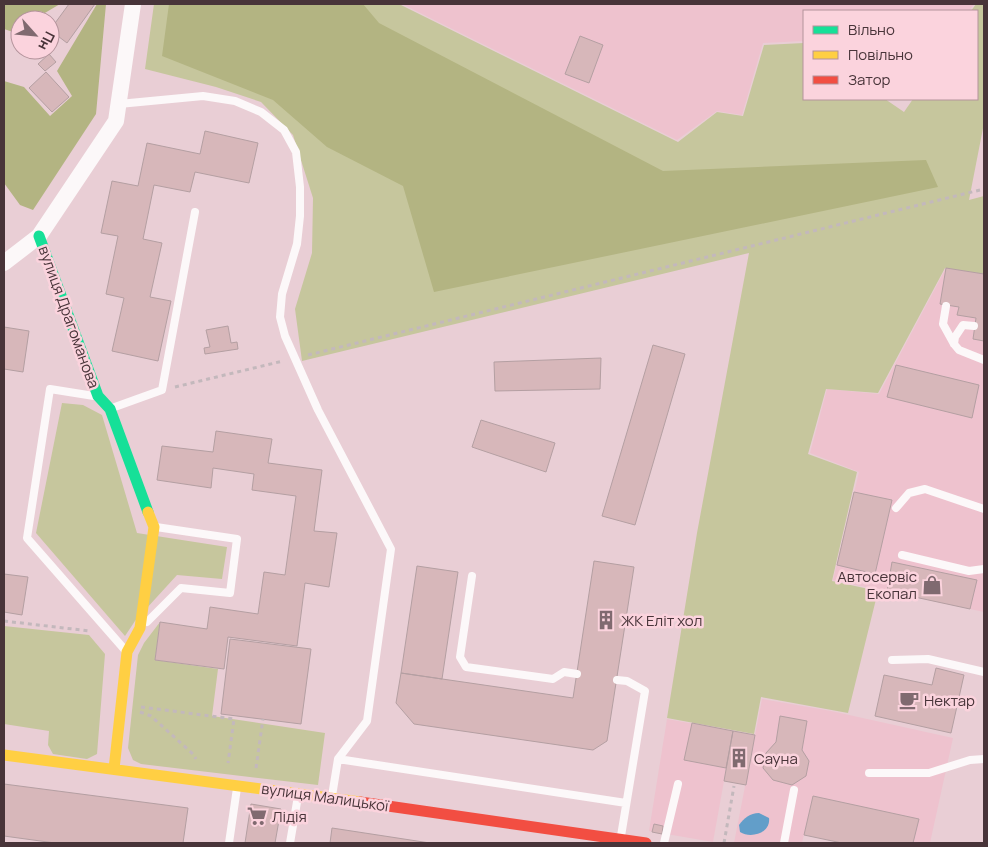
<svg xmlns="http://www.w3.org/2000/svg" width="988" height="847" font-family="Manrope,sans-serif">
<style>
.built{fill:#eec2ce}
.green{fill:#c6c69d}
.forest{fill:#b3b482}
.water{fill:#629ec9}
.building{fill:#d7b7ba;stroke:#b49fa2}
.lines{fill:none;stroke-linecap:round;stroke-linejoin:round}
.path{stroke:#c3b8bc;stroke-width:3;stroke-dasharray:4 4;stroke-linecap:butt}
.lane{stroke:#fcf8f9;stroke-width:8}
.street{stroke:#fcf8f9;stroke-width:16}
.fast{stroke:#16e098;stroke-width:11}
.slow{stroke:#ffcf43;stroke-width:11}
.jam{stroke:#f24e42;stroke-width:11}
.labels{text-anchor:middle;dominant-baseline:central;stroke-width:5;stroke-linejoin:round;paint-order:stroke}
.street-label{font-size:15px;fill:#483439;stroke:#fbd3dd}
.poi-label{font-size:15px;fill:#483439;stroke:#fbd3dd;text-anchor:start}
</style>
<rect width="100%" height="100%" fill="#e9ced5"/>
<path class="built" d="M402,4h572l-5,7h-165v30l-41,2 -21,72 -25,-4 -40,29z
M946,268l38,6v338l-151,-32 26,-108 -49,-19 17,-64 52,5z
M762,699l69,12 122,27 -23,105h-17l5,-24 -105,-23 -11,47h-68z
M667,719l66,12 -20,111 -64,-11z"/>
<path class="green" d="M154,4h245l279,138 39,-30 26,4 21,-71 40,-2v56h81l19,13 9,-13h64v-88h-6l5,-7h8v119l-15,77 15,-4v78l-39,-6 -67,125 -52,-4 -18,65 49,18 -25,109 46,10 -30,122 -87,-16 -7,37 -87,-16 30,-185 52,-280 -447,108 -7,-52 17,-56 1,-55 -20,-63 -32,-33 -45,-15 -71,-18z
M62,403l21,2 19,10 35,118 90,14 -5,32 -45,-4 -42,46 -10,15 -89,-103z
M160,622l-5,38 63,9 -6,47 113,17 -7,52 -177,-21 -8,-4 -5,-12 10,-93 6,-12z
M4,626l85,9 16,19 -8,100 -10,5 -34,-5 -5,-9 1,-14 -45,-7z"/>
<path class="forest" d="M4,4h56l-27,16h-13v8l-7,4 -9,-3z
M97,4h9l-10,110 -63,96 -13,-5 -16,-22v-102l20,6 26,29 22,-20 -15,-25z
M169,4h194l16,19 284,148 263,-11 12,27 -504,105 -31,-106 -76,-39 -54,-47 -111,-44z"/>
<path class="water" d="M759,813l10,5c2,15 -18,21 -29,14l-1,-7c5,-7 11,-12 20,-12z"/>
<path class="building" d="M69,4h26l-28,39 -17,-13z
M580,36l23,9 -14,38 -24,-9z
M49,54l7,8 -11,9 -7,-7z
M46,72l23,25 -17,15 -23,-24z
M205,131l53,12 -9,40 -54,-11 -5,20 -36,-7 -11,54 19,4 -12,54 21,4 -13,60 -46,-10 12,-53 -18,-4 12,-58 -17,-3 11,-52 26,5 9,-43 53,11z
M946,268l38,6v67l-11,-2 3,-21 -19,-3 2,-8 -19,-3z
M228,326l3,17 6,-1 1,7 -33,5 -1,-6 6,-1 -4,-17z
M4,327l25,4 -6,41 -19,-3z
M653,345l32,9 -50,171 -33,-9z
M601,358l-1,31 -105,2 -1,-29z
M896,365l83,20 -7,33 -85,-21z
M481,420l74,23 -9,29 -74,-25z
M216,431l56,8 -4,24 54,7 -8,61 23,2 -8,54 -24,-4 -8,63 -69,-9 -4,32 -69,-9 5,-38 47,7 3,-22 48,7 6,-42 21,3 11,-79 -44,-6 2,-16 -41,-6 -2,20 -54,-8 5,-34 51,6z
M854,492l38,8 -17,74 -38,-9z
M594,561l40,6 -27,174 -14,9 -179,-26 -18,-21 5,-30 172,25z
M892,562l85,18 -7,29 -83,-18z
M417,566l41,6 -16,107 -41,-6z
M4,574l24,3 -6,38 -18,-3z
M230,639l81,10 -10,75 -80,-10z
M936,668l28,7 -13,58 -76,-17 9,-41 48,10z
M780,716l27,5 -5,29 7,11 -3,15 -14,9 -19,-5 -10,-12 3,-15 10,-11z
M692,723l41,8 -7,37 -42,-8z
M733,731l22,4 -9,50 -22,-4z
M4,784l184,24 -5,35h-128l-51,-7z
M813,796l106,23 -6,24h-71l-38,-8z
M251,804l30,5 -6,34h-30z
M654,824l9,2 -1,8 -10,-2z
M332,828l98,15h-100z"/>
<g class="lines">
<path class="path" d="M308,355l676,-166
M175,387l108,-26
M4,621l86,10
M141,707l93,12 -6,44
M140,712l11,4 42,38 3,5
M256,768l7,-49
M724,843l10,-57"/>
<path class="lane" d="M119,104l84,-8 32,5 26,11 23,18 12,22 4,35v29l-3,28 -15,50 -2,23 5,19 33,74 73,139 -24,172 -29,38 -6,37
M946,306l-3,18 11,20 5,6 25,10
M954,344l1,-7 8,-12 11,1
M94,396l-44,-7 -23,149 98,112
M112,408l50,-18 33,-178
M896,508l13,-15 16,-4 59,20
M902,555l67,16 15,-2
M472,576l-12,81 6,10 87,12 11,-7 13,2
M147,622l34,-34 49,5 7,-54 -81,-12
M892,660l36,-1 56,13
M617,680l10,1 18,10 -24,145
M338,759l288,44
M869,773h60l41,-13 14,-1
M229,843l8,-55
M290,843l8,-47
M664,843l14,-59
M784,843l10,-53"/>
<path class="street" d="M4,263l35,-27 77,-115 17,-117"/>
<path class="fast" d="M39,236l59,160 12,13 38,103"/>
<path class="slow" d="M4,755l356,47
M114,769l13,-117 13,-24 14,-101 -6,-15"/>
<path class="jam" d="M360,802l286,41"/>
</g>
<defs>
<symbol id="shop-bare" viewBox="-9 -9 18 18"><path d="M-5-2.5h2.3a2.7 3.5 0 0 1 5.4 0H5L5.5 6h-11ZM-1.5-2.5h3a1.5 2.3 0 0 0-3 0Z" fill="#806a70" stroke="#fbd3dd" stroke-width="2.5" paint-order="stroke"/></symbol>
<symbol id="building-bare" viewBox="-9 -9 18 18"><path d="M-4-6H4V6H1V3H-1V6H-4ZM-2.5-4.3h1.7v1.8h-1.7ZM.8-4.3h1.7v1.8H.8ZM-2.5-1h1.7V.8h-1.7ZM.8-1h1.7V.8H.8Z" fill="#806a70" stroke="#fbd3dd" stroke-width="2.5" paint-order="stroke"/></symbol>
<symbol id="cafe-bare" viewBox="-9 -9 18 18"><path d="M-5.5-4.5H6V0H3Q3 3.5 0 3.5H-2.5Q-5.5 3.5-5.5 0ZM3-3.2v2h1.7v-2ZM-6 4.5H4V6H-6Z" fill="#806a70" stroke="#fbd3dd" stroke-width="2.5" paint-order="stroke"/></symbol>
<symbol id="supermarket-bare" viewBox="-9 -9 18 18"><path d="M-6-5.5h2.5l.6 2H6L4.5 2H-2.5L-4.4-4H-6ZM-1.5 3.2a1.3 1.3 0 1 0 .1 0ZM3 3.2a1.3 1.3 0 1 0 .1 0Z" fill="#806a70" stroke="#fbd3dd" stroke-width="2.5" paint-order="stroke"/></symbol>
</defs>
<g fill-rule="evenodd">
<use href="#shop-bare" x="918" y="571" width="28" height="28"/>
<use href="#building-bare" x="592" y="606" width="28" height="28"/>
<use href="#cafe-bare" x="895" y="686" width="28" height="28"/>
<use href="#building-bare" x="725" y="744" width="28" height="28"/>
<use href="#supermarket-bare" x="243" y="802" width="28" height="28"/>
</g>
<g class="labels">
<g class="street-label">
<text transform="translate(69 317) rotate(70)">вулиця Драгоманова</text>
<text transform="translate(325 797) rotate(8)">вулиця Малицької</text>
</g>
<g class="poi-label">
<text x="917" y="576" text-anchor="end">Автосервіс<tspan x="917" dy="17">Екопал</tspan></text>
<text x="621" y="620">ЖК Еліт хол</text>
<text x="924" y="700">Нектар</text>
<text x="754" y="758">Сауна</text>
<text x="272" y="816">Лідія</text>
</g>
</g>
<rect width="988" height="847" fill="none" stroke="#483439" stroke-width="10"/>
<rect x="803" y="10" width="175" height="90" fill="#fbd3dd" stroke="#b3939b"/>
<rect x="813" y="26" width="25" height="8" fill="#16e098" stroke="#b3939b"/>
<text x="848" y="35" font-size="15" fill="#483439">Вільно</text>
<rect x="813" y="51" width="25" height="8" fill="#ffcf43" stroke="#b3939b"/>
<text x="848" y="60" font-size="15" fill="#483439">Повільно</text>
<rect x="813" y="76" width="25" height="8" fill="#f24e42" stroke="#b3939b"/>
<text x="848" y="85" font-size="15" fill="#483439">Затор</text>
<g transform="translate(35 35) rotate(117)"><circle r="24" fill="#fbd3dd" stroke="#b3939b"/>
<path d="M0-4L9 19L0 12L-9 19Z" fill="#806a70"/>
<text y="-8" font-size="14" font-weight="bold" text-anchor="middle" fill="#483439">Пн</text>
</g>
</svg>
